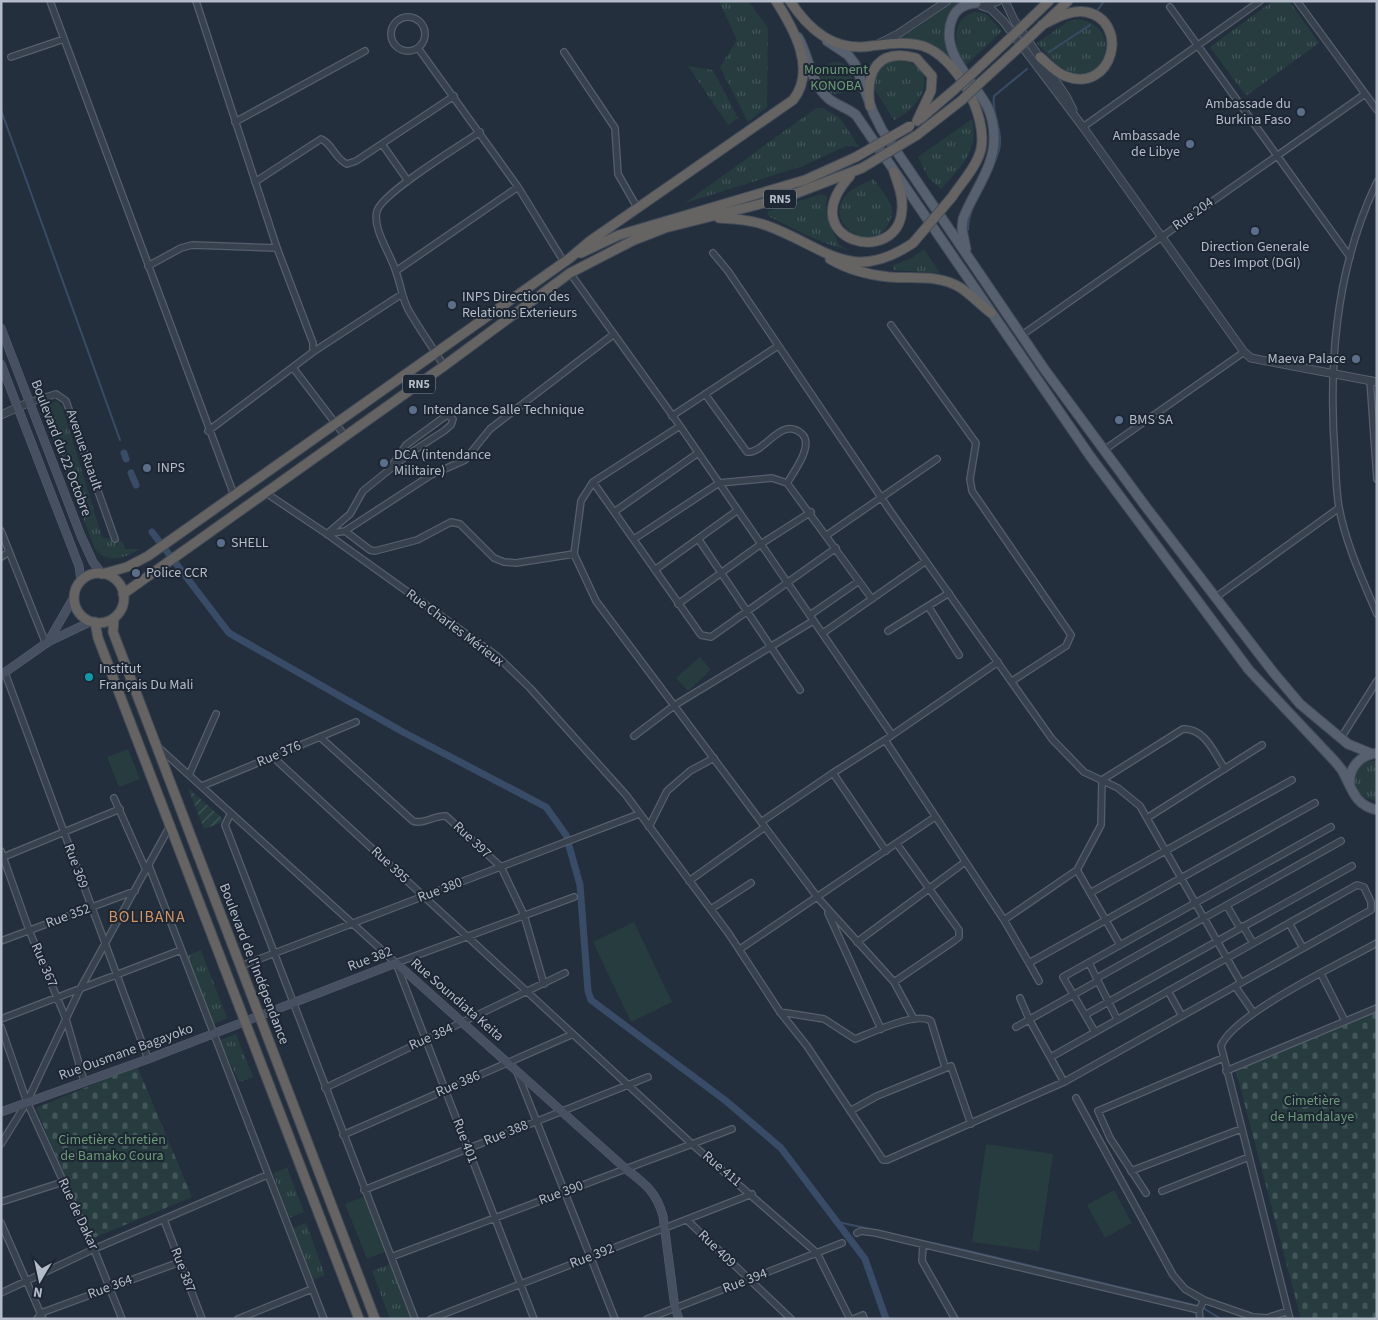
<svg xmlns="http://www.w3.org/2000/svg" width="1378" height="1320" font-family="'Source Sans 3',sans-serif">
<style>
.grass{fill:url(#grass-tufts)}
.cemetery{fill:url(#cemetery-stones)}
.garden{fill:url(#garden-furrows)}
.pitch{fill:#263c3f}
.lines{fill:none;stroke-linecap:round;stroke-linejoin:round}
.stream{stroke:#394c67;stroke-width:2}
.canal{stroke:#394c67;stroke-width:7}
.minor-casing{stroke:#565f6c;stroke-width:8}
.tertiary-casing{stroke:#565f6c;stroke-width:9}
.secondary-casing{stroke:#565f6c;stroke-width:9}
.primary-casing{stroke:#414a57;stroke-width:11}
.trunk-casing{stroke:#434c59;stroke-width:11}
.minor{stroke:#38414e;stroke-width:5.5}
.tertiary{stroke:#38414e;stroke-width:7}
.secondary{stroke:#465061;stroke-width:8}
.primary{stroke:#56606e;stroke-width:9}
.trunk{stroke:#656462;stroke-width:9}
.trunk-bridge-casing{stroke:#434c59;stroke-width:11;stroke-linecap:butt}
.trunk-bridge{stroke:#656462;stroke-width:9}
.service-dot{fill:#5c6f8a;stroke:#1d2633;stroke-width:2}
.culture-dot{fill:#0f9aa8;stroke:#1d2633;stroke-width:2}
.labels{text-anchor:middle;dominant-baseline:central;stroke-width:4;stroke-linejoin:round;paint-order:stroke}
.shield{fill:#1d2633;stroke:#878f9c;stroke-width:1}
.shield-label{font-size:12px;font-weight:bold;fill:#b4bcc9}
.park-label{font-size:14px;fill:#6b9a76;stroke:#1d2633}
.poi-label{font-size:14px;fill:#b4bcc9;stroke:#1d2633;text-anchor:start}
.street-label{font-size:14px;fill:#b4bcc9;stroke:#1d2633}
.quarter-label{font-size:16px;letter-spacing:1px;fill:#d59563;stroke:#1d2633}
</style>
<defs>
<pattern id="grass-tufts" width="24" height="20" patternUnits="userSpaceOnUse" patternTransform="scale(1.25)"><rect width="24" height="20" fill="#263c3f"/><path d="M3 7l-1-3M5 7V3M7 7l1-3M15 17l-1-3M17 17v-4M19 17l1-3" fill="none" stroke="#435659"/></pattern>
<pattern id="cemetery-stones" width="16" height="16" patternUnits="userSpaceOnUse" patternTransform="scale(1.25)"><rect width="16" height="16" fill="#263c3f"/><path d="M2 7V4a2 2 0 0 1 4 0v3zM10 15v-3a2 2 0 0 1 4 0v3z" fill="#435659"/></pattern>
<pattern id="garden-furrows" width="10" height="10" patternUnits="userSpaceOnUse" patternTransform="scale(1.25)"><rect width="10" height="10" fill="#263c3f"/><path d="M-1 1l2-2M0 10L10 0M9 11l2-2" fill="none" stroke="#435659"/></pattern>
</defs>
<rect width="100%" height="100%" fill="#242f3e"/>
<path class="grass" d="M719,1h29l20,27 -1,79 -19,15 -28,-55 17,-27z
M955,1h10c-28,21 -23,39 -9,67l-45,-28 -11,-1z
M1273,1h16l30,42 -73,53 -36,-49z
M977,12l9,2 16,17 -36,34c-15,-16 -14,-51 11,-53z
M1079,19c48,9 23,69 -12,54 -10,-5 -22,-22 -30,-30l30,-21z
M902,60c41,11 18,49 -8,60l-21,-33c4,-18 10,-26 29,-27z
M820 78a16 16 0 1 1 32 0a16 16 0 1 1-32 0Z
M688,66l25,4 25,48 -10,7z
M823,108l17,10 19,29 -13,-1 -43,20 -118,37 130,-94z
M972,119c8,30 -12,49 -31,70l-13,-12 -10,-20z
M874,179c5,8 13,17 17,26 2,5 1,13 -2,18 -17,35 -69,-2 -42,-29 7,-7 18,-11 27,-15z
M821,194l6,2c-3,27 4,28 12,49l9,5c-27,-6 -53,-21 -78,-33l-3,-3 2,-3z
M924,249l16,24 -46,-3 -2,-4 20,-8z
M56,401l6,5 40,131 21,5 2,7h15c-16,9 -31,16 -45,0l-54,-141z
M1370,761h7v39c-12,0 -19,-5 -23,-16 0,-12 5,-19 16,-23z
M201,950l26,68 -13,6 -27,-68z
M236,1034l17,43 -14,5 -19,-42z
M287,1168l17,44 -15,6 -16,-45z
M306,1223l19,52 -12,5 -20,-52z
M390,1264v1l21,54h-21l-18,-48z"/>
<path class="cemetery" d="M1377,1012v307h-76l-65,-248z
M137,1066l55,131 -101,42 -55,-131z"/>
<path class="garden" d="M188,788l33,29 2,5 -19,7z"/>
<path class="pitch" d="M700,657l11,13 -23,21 -12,-13z
M128,749l12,30 -21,8 -12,-30z
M634,922l38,80 -41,20 -38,-80z
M986,1144l67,10 -14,97 -67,-9z
M1114,1190l18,33 -27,15 -18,-33z
M365,1196l22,55 -20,8 -22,-55z"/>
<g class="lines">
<path class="stream" d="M1097,11l7,-10
M1049,52l41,-27
M1,110l119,330
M968,230c0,-28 24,-53 31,-80 5,-19 -8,-36 -5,-54l33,-27
M838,1222l135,30 225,54
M1203,1308l18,11"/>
<path class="canal" d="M124,453l2,6
M131,473l5,12
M152,532l77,101 174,99 143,75 20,28 14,50 8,106 3,9 135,101 55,47 84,111 21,60"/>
<defs>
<path id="minor" d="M50,1l184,494
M196,1l81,247 36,95v9
M1297,1l80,109
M1170,7l180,250
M391 34a17 17 0 1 1 34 0a17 17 0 1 1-34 0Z
M418,48l100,139 46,75
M564,52l51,76 3,46 20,35
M11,57l53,-18
M235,122l130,-71
M1083,127l177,-126
M382,144l26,37
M255,182l66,-43c11,4 14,20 26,25l9,-3 98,-65
M1377,182c-41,85 -49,182 -42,275 1,17 1,34 4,50 6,35 24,74 38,107
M713,253l15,18 163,241 161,227 32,33 34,16 22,18 101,177
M148,266l33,-18 11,-3 85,3
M396,271l122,-84
M570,273l110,153 212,309
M891,325l85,118 -6,36 2,12 99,144 -5,11 -54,35
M1022,335l343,-241
M444,366c-11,-18 -24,-36 -35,-55 -7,-12 -8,-26 -13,-39 -5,-18 -24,-43 -19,-61 5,-18 84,-66 103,-79
M294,369l51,67
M1370,380l7,99
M705,394l42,58c18,2 34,-37 55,-18 12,11 -8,38 -15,49
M30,402l26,-8 10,7 49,138
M672,416l106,-70
M208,431l105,-79 89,-58
M1104,450l140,-98
M593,482l108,153 10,2 125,-89
M266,493l61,41 170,122 33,32 96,107 103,139 51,78 27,34 76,114h4l177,-78 307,-172v-8l-7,-15 -7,-2 -306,172
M614,512l84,-59
M1,531l45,113
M345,531l86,-56 34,-15 25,-31 124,-95
M328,533l22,-19 13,-23 47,-38 34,-22 7,-6 2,-6 -6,-4 -41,30 -17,25
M327,534l18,-3 25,19 5,1 42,-11 34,-18 9,2 34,34 10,4 12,1 58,-9 22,47 222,297 76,84 20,37
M827,535l110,-76
M634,539l85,-56 53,-5 15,5 85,116
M699,540l101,150
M574,554l7,-53 12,-19 87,-56
M1,557l8,-5
M656,569l82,-59
M1216,597l123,-89
M678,604l83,-60 50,-32
M928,606l31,49
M810,615l49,-34
M888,631l61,-38
M823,633l103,-72
M998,662l-113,78 119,180
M5,673l143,386
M634,736l41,-31 138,-84
M320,737l93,84c10,4 22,-6 33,-5l55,51 23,48 20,69
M1341,738l36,-57
M885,740l-52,33 53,78
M158,747l238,216 138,356
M273,757l420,388 124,108 33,66
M189,775l27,-61
M202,786l154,-64
M114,798l32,72
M231,813l-6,12 190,494
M1147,818l115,-73
M761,822l72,-49
M649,827l18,-36 23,-20 24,-13
M1,851l28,79 37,89 18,62
M1,858l119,-49
M149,866l175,453
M1077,870l43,75
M689,881l76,-54
M1090,893l202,-113
M1227,906l13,22
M711,909l40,-26
M828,913l53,116
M1289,923l14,25
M1243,926l10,17
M1,941l134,-50
M857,942l108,-80
M740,949l195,-132
M396,963l178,-66
M1029,963l-25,-43 73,-50 24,-45 1,-45 81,-51c22,-1 31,24 42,40
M1089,963l28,56
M241,966l398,-152
M1321,974l24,47
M1097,978l244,-137
M1039,981l-10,-18 286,-160
M894,982l60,-41 5,-4v-7l-62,-86
M1235,986l18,26
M1168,991l14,25
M1020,998l9,21 35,63
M780,1012l44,7 31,20c16,-6 62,-28 76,-18l14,46
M1085,1015l267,-149
M1,1019l180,-69
M1,1027l26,75 67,147 28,70
M1016,1027l82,-46
M1095,1032l-32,-55 268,-150
M1226,1071l151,-63
M517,1072l98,247
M325,1088l240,-115
M1076,1098l97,177 12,14 19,11 49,17 14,1 21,-7
M850,1111l27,-15 74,-30 20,58
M343,1135l230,-101
M1,1144l26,-42 53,-113 90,-163
M1131,1171l110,-42
M364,1190l284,-113
M1162,1191l87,-34
M1146,1193l-36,-55 -12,-27 125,-53
M1,1202l62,-20
M164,1220l38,99
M687,1220l104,99
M1,1223l42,96
M857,1233l4,-2 15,2 323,77
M923,1245l-1,16 33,58
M391,1257l341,-128
M1,1293l93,-44 173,-74
M37,1319l4,-6 139,-51
M238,1319l74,-30
M431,1319l321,-125
M647,1319l195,-76
M853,1319l10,-4 1,4
M1200,1319l-1,-9 5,-10
M1290,1319l-69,-273c12,-32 122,-84 156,-103"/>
<path id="tertiary" d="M1005,1l9,19 52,76 7,14
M982,6l9,3 12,12 80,106 161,225 7,6 126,24
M985,6l13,-5
M880,43l18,-9 49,-33
M1,415l29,-13"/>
<path id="secondary" d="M1,328l80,208 12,26 9,12
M1,364l78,202 2,15
M48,642l26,-45
M1,675l47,-33 42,-20
M1,1112l147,-53 248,-96 230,206c19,15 30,22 37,47l12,92 4,11"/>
<path id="primary" d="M798,37c12,21 12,46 31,62 9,7 19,9 27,16l234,341 159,214 80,85c5,5 9,10 13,15 10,18 12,35 35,40
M827,41l21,14 7,9 18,48 9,18 163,240 101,137 127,165 27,32 48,40 22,9
M966,249l-4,-20 1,-10c10,-27 32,-52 31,-82 0,-10 -2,-20 -6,-29 -14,-28 -49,-55 -36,-89 4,-11 13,-15 24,-16
M1350,785c-2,-17 10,-30 27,-32"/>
<path id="trunk" d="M790,1c19,29 44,51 81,45 17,-2 35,-5 52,0 33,11 65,69 58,103 -4,17 -19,33 -29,48
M1024,25l25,-24
M1033,34l35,-33
M1040,57c8,7 16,16 25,19 48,19 66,-55 21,-64 -15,-3 -32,7 -44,13
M973,73l33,-31
M981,82l34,-31
M870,106c-5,-35 8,-58 46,-48l16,18 -1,15 -14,30
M920,119l34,-29
M917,135l45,-35
M850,176c-59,65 49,93 52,33 1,-13 -4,-25 -8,-37
M719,218c17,1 33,2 49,8 57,21 83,59 145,17
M581,253l38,-18 186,-55 51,-23
M830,259c17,10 39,16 59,18 24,2 50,-3 72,11 10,7 20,17 30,25
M74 598a25 25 0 1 1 50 0a25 25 0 1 1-50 0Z
M102,574l25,-7 21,-11 422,-298 20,-17 203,-141c24,-30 1,-71 -17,-99
M123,594l321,-228 126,-93 64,-33 31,-12 119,-30 78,-30
M114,618l-1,14 262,687
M95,622l3,16 261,681"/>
</defs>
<use href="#minor" class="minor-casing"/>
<use href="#tertiary" class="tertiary-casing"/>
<use href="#secondary" class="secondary-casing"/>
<use href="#primary" class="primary-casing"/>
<use href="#trunk" class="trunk-casing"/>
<use href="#minor" class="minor"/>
<use href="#tertiary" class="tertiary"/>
<use href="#secondary" class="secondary"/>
<use href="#primary" class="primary"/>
<use href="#trunk" class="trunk"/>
<defs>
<path id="trunk-bridge" d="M1006,42l18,-17
M1015,51l18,-17
M954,90l19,-17
M962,100l19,-18
M856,157l54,-31
M862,168l55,-33
M913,243l39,-46"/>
</defs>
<use href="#trunk-bridge" class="trunk-bridge-casing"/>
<use href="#trunk-bridge" class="trunk-bridge"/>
</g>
<g class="service-dot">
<circle cx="1301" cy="112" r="5"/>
<circle cx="1190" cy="144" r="5"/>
<circle cx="1255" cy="231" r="5"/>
<circle cx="452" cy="305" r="5"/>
<circle cx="1356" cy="359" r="5"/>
<circle cx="413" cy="410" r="5"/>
<circle cx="1119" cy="420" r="5"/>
<circle cx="384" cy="463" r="5"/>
<circle cx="147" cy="468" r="5"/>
<circle cx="221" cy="543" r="5"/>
<circle cx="136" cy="573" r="5"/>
</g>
<circle class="culture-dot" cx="89" cy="677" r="5"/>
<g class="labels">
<g class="shield">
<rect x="764" y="189.5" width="32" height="19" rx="4"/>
<rect x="403" y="374.5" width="32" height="19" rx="4"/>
</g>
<g class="shield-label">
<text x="780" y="199">RN5</text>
<text x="419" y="384">RN5</text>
</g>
<g class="park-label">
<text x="836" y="70">Monument<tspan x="836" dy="16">KONOBA</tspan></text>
<text x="1312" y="1101">Cimetière<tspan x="1312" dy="16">de Hamdalaye</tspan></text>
<text x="112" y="1140">Cimetière chretien<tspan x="112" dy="16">de Bamako Coura</tspan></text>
</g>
<g class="poi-label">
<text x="1291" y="104" text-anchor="end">Ambassade du<tspan x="1291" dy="16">Burkina Faso</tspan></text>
<text x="1180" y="136" text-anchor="end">Ambassade<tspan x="1180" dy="16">de Libye</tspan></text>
<text x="1255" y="247" text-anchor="middle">Direction Generale<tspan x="1255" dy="16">Des Impot (DGI)</tspan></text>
<text x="462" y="297">INPS Direction des<tspan x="462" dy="16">Relations Exterieurs</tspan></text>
<text x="1346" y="359" text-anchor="end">Maeva Palace</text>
<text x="423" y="410">Intendance Salle Technique</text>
<text x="1129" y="420">BMS SA</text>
<text x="394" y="455">DCA (intendance<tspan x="394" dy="16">Militaire)</tspan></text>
<text x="157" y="468">INPS</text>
<text x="231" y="543">SHELL</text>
<text x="146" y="573">Police CCR</text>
<text x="99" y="669">Institut<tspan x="99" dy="16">Français Du Mali</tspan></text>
</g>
<g class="street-label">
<text transform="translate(1193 214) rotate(-35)">Rue 204</text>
<text transform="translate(61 448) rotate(69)">Boulevard du 22 Octobre</text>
<text transform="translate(84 450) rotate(71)">Avenue Ruault</text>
<text transform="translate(455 628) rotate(37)">Rue Charles Mérieux</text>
<text transform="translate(279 754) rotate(-23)">Rue 376</text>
<text transform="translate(472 840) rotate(43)">Rue 397</text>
<text transform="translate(390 865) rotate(43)">Rue 395</text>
<text transform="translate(76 866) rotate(70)">Rue 369</text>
<text transform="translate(440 890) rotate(-21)">Rue 380</text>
<text transform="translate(68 916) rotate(-20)">Rue 352</text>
<text transform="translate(370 959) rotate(-21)">Rue 382</text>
<text transform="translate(254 964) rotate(69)">Boulevard de l'Indépendance</text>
<text transform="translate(44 965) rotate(67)">Rue 367</text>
<text transform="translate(457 1000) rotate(41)">Rue Soundiata Keita</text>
<text transform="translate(431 1037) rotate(-24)">Rue 384</text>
<text transform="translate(126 1052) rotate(-20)">Rue Ousmane Bagayoko</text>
<text transform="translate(458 1084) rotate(-23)">Rue 386</text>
<text transform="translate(506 1133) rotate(-22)">Rue 388</text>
<text transform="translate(465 1141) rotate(69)">Rue 401</text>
<text transform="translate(722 1169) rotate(40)">Rue 411</text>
<text transform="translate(561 1193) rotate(-20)">Rue 390</text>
<text transform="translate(78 1214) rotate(65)">Rue de Dakar</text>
<text transform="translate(717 1249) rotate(44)">Rue 409</text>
<text transform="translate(592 1256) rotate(-21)">Rue 392</text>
<text transform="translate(183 1270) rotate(69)">Rue 387</text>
<text transform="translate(745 1281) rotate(-21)">Rue 394</text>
<text transform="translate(110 1287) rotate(-20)">Rue 364</text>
</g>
<g class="quarter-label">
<text x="147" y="917">BOLIBANA</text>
</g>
</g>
<rect width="1378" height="1320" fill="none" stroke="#b4bcc9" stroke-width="5"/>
<g transform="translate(40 1280) rotate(189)" stroke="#1d2633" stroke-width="4" paint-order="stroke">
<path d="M0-4L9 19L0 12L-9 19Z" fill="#b4bcc9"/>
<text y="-8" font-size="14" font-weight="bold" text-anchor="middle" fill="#b4bcc9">N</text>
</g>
</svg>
